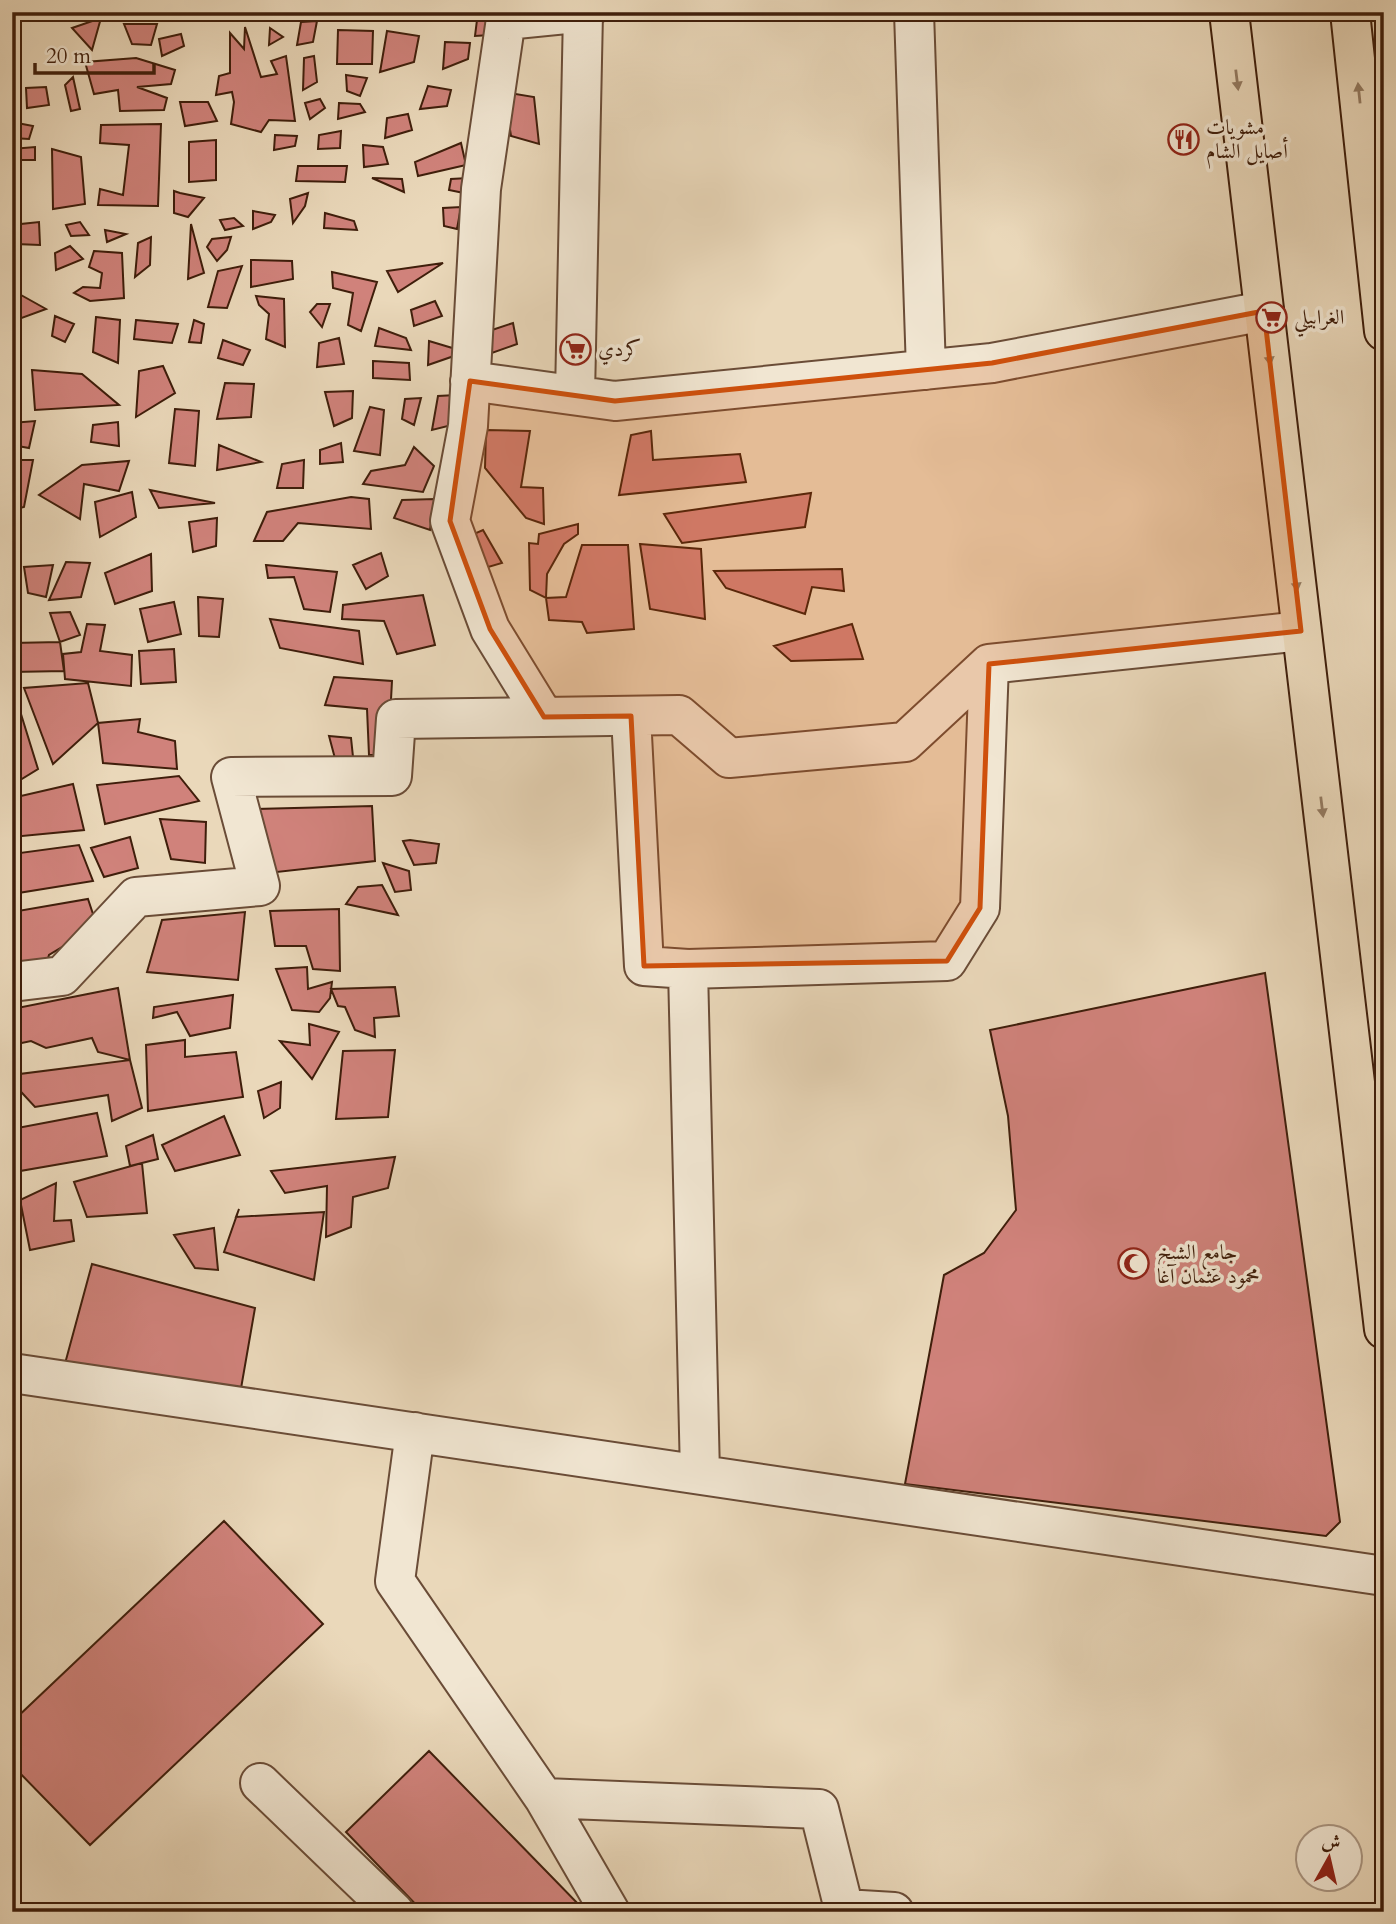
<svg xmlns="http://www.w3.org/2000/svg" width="1396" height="1924" font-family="Cardo,Amiri,serif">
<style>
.building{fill:#d0827b;stroke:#3f1e0b;stroke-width:2}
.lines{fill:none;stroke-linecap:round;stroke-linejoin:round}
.minor-casing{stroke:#6a4c37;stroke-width:42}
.primary-casing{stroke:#3f1e0b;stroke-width:42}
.minor{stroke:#f1e6d2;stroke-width:38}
.primary{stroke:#ead8ba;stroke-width:38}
.oneway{fill:#947b62}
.marked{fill:#cf500c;fill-opacity:0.2;stroke:#cf500c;stroke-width:5;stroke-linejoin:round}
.labels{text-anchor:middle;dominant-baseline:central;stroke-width:7;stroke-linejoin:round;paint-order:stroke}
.poi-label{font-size:21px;fill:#3f1e0b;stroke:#f1e6d2;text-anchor:start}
</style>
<rect width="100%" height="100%" fill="#ead8ba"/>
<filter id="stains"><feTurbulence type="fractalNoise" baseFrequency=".00286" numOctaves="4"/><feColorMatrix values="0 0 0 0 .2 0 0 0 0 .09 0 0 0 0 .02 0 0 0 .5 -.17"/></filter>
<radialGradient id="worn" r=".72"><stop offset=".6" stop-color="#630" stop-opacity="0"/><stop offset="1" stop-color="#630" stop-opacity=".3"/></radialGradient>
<path class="building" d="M12,12h10l-2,14 -8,1z
M478,12h17l-5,23 -15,1z
M101,18l-9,32 -20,-22z
M317,21l-4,21 -16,3 4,-23z
M124,24h33l-6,21 -19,-1z
M245,27l16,50 16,-3 -6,-13 15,-5 9,65 -26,-1 -8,12 -30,-8 3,-22 -2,-10 -16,3 3,-19 11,-3v-40l14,16z
M270,28l13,9 -14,8z
M338,30l35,1 -1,33h-35z
M387,31l32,5 -5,26 -34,10z
M181,34l3,12 -22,10 -3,-17z
M445,42l25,1 -2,16 -25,10z
M314,56l3,26 -14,8 1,-32z
M136,58l39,12 -4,14 -34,3 30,11 -3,12 -44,1 -2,-21 -24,4 -9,-32z
M346,75l21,3 -7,18 -13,-5z
M73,77l7,32 -9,2 -6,-26z
M428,86l23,4 -4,16 -27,3z
M46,87l3,18 -22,3 -1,-20z
M504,92l30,5 5,47 -28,-8z
M320,99l5,9 -15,11 -5,-16z
M180,102h28l9,19 -32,5z
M339,103l21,1 5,8 -27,7z
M408,114l4,16 -27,8 2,-20z
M12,122l21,4 -4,13 -17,-1z
M161,124l-3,82 -60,-1 2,-16 23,6 6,-50 -29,-2 1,-18z
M341,131l-1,17 -22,1 1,-14z
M275,135l22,1 -2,10 -21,4z
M216,140v40l-27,2v-40z
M461,143l5,22 -48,11 -3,-14z
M363,145l20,2 5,17 -24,3z
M35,147v13h-23v-11z
M52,149l29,8 4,47 -32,5z
M298,166h49l-2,16 -49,-1z
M372,178l30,1 2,13z
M468,178l-4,15 -15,-3 2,-11z
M174,191l6,2 24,5 -16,19 -14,-4z
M308,193l-3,13 -12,17 -3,-24z
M461,207l-4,22 -13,-3 -1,-18z
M253,211l22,4 -4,7 -18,7z
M325,213l29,8 3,9 -33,-2z
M234,218l9,8 -18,4 -5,-10z
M39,222l1,23 -24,-1 5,-20z
M80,222l9,13 -18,1 -5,-11z
M191,224l13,49 -16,6z
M105,230l21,4 -19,8z
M151,237l-1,28 -15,12 3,-34z
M231,237l-4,13 -10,11 -10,-14 5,-8z
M70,246l13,13 -27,11 -1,-17z
M94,251l28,2 2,45 -34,3 -16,-8 9,-6 17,1 2,-15 -13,-6z
M251,260l41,1 1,18 -42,8z
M443,263l-45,29 -11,-21z
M242,266l-15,42 -19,-1 10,-36z
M332,272l45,10 -16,49 -13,-6 5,-32 -20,-5z
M12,290l34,19 -27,10 -7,-5z
M256,296l28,3 1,48 -19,-8 3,-25 -10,-9z
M435,301l7,15 -28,10 -3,-16z
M317,304h13l-8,23 -12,-15z
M55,316l19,8 -9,18 -13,-6z
M96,317l24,3 -2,43 -25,-11z
M136,320l42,4 -6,19 -38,-4z
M194,320l10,4 -3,19 -12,-1z
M513,323l4,21 -28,10 -6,-21z
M379,328l27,10 5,12 -36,-4z
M339,338l5,26 -27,3 2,-24z
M223,340l27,10 -7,15 -25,-7z
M429,341l30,9 -8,7 -23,8z
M373,361l36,2 1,17 -37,-2z
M163,366l12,27 -39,24 3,-46z
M32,370l50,4 37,31 -84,5z
M225,383l29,1 -3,33 -34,2z
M353,391l-1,27 -18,8 -9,-34z
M456,395l-8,31 -16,4 6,-34z
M421,398l-7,27 -12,-6 3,-20z
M370,407l14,3 -4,45 -26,-4z
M175,409l24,2 -4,55 -26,-3z
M35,421l-6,27 -17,-3v-22z
M118,422l1,24 -28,-4 2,-17z
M486,430l44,1 -9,56 22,1 1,36 -18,-6 -41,-50z
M651,431l2,29 87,-6 6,28 -127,13 12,-60z
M341,443l2,19 -23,2v-14z
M219,445l42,17 -44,8z
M414,447l20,19 -11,26 -60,-8 8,-13 34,-6z
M12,460h21l-9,47 -12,3z
M304,460l-1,28h-26l5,-24z
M129,461l-10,30 -35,-7 -4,35 -41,-24 43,-30z
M150,490l65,13 -56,5z
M132,492l4,25 -36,20 -5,-35z
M811,493l-6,34 -123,16 -18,-29z
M351,497l18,2 2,30 -73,-6 -15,18h-29l13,-29z
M435,499l-5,31 -36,-12 8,-18z
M217,518l-1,28 -23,6 -4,-30z
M578,524v10l-14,10 -17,30 -1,24 -16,-8 -1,-47 9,1 1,-10z
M483,530l19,33 -31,9 -11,-32z
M640,544l61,5 4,70 -55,-10z
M582,545h46l6,84 -47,4 -5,-11 -33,-2 -3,-22 20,-1z
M381,553l7,23 -22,13 -13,-24z
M151,554l1,37 -37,13 -10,-31z
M66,562l24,1 -9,34 -32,3z
M53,565l-7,32 -18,-4 -4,-26z
M266,565l71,7 -7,40 -26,-3 -10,-32 -26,1z
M842,569l2,22 -32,-4 -7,27 -79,-26 -12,-17z
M12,571l7,1 -2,33h-5z
M423,595l12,50 -38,9 -13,-33 -42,-2 1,-14z
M198,597l25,2 -4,38 -20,-1z
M174,602l7,32 -33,8 -8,-33z
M70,612l10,23 -20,7 -10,-29z
M270,619l89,12 4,33 -83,-16z
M87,624l18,1 -5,26 32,4 -1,31 -66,-7 -2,-25 18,-2z
M852,624l11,35 -72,2 -17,-15z
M60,642l4,29 -52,1v-29z
M174,649l2,33 -35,2 -2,-33z
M334,677l58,4 -4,74h-19l-2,-46 -42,-4z
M88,683l10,40 -45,41 -29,-76z
M12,685l26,84 -26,16z
M140,719l-2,13 37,9 2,28 -74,-6 -5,-40z
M329,736l22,2 2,19 -16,9z
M179,776l20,25 -94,23 -8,-39z
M73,784l11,46 -72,7v-39z
M372,806l3,55 -107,12 -12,-64z
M160,819l46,3 -1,41 -34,-4z
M130,837l8,31 -34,9 -13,-29z
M410,840l29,4 -3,19 -22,2 -11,-24z
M79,845l14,36 -81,13v-40z
M383,863l26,8 2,19 -16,2z
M382,885l16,30 -52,-11 12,-17z
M88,899l9,27 -48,29 -5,18 -32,5v-66z
M339,909l1,62 -27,-2 -7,-23h-31l-5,-35z
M245,912l-7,68 -91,-8 15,-52z
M307,967l1,22 24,-7 -2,16 -11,14 -27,-2 -16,-41z
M1265,973l75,549 -14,14 -421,-52 39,-209 40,-22 32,-43 -8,-94 -18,-86z
M395,987l4,29 -25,2 1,19 -20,-7 -10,-23 -7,-1 -7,-17z
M118,988l12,72 -32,-8 -6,-14 -46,10 -15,-7 -19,4v-36z
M233,995l-3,33 -40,8 -13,-24 -24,6 1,-11z
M309,1024l30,8 -27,47 -32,-38 30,4z
M185,1040v17l51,-5 7,45 -95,14 -2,-66z
M395,1050l-7,67 -52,2 7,-68z
M130,1060l12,48 -30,13 -4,-26 -73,12 -23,-25v-7z
M281,1082l-1,26 -16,10 -6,-27z
M97,1113l10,43 -87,15 -8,-42z
M224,1116l16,39 -65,16 -13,-26z
M153,1135l5,24 -28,7 -4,-20z
M395,1157l-7,31 -35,9 -2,30 -25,10 1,-51 -42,7 -14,-22z
M142,1163l5,50 -60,4 -13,-35z
M56,1183l-2,38 17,-1 3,21 -44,9 -10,-50z
M239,1209l-3,8 88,-5 -10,68 -90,-28z
M214,1228l4,42 -23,-2 -21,-33z
M92,1264l163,44 -16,92 -97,-27 -79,-2z
M224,1521l99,103 -233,221 -78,-80v-43z
M429,1751l157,161h-163l-77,-80z"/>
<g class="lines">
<defs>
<path id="minor" d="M507,12l-26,177 -13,237 -18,95 40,108 54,88
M914,12l12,358
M506,20l80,-8
M470,381l145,20 377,-38 272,-52
M575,395l8,-382
M631,716l13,250 44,3 12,505
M688,969l259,-8 33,-53 9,-244 312,-33
M12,982l50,-6 74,-79 124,-11 -29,-109 161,-1 4,-57 283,-4 50,43 176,-16 84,-78
M12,1373l1372,203
M415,1432l-20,149 149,217 66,114
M260,1783l134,129
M544,1798l275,11 25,100 50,3"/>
<path id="primary" d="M1229,12l155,1317
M1350,12l34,319"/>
</defs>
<use href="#minor" class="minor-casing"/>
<use href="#primary" class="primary-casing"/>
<use href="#minor" class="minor"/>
<use href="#primary" class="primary"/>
</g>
<defs><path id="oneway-solid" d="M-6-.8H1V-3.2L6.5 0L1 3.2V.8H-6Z" transform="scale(1.75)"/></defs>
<g class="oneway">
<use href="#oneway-solid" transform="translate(1237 80) rotate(83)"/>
<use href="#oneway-solid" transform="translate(1359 93) rotate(-96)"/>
<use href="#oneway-solid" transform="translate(1269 355) rotate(83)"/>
<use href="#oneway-solid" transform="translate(1296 581) rotate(83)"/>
<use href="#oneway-solid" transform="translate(1322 807) rotate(83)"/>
</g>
<path class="marked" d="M1264,311l37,320 -312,33 -9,244 -33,53 -303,5 -13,-250 -87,1 -54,-88 -40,-108 20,-140 145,20 377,-38z"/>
<defs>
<symbol id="restaurant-ring" viewBox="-11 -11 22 22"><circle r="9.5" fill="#f1e6d2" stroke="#8f2418" stroke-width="1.5"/><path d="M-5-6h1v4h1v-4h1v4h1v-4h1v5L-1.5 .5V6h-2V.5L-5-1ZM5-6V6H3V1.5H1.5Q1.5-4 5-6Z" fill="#8f2418"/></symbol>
<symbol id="supermarket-ring" viewBox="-11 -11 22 22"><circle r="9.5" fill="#f1e6d2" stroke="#8f2418" stroke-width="1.5"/><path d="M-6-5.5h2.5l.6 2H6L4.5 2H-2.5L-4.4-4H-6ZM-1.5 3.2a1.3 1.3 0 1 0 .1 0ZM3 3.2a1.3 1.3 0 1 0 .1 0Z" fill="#8f2418"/></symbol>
<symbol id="mosque-ring" viewBox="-11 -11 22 22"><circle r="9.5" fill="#f1e6d2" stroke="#8f2418" stroke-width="1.5"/><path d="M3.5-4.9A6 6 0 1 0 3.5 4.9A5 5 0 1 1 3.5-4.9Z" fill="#8f2418"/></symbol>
</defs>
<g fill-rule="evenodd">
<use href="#restaurant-ring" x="1166" y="122" width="35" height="35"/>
<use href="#supermarket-ring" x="1254" y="300" width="35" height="35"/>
<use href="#supermarket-ring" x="558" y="332" width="35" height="35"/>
<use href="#mosque-ring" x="1116" y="1246" width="35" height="35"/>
</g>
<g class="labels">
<g class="poi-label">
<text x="1206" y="127">مشويات<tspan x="1206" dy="24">أصايل الشام</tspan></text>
<text x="1294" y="317">الغرابيلي</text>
<text x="598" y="349">كردي</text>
<text x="1157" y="1252">جامع الشيخ<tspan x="1157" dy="24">محمود عثمان آغا</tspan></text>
</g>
</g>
<rect width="1396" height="1924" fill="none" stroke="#ead8ba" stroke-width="42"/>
<rect x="14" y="14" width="1368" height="1896" fill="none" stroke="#3f1e0b" stroke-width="3.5"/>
<rect x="21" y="21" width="1354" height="1882" fill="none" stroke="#3f1e0b" stroke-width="2"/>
<g transform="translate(1329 1858) rotate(8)"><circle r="33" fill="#f1e6d2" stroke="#aa9682" stroke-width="2"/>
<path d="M0-5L12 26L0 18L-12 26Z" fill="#8f2418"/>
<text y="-10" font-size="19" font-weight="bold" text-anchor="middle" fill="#3f1e0b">ش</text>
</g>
<path d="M35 63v10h119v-10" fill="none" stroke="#3f1e0b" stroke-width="3.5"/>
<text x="46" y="63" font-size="21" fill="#3f1e0b" stroke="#f1e6d2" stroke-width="5" paint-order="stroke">20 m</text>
<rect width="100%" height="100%" filter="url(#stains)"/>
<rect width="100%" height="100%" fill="url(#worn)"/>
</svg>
